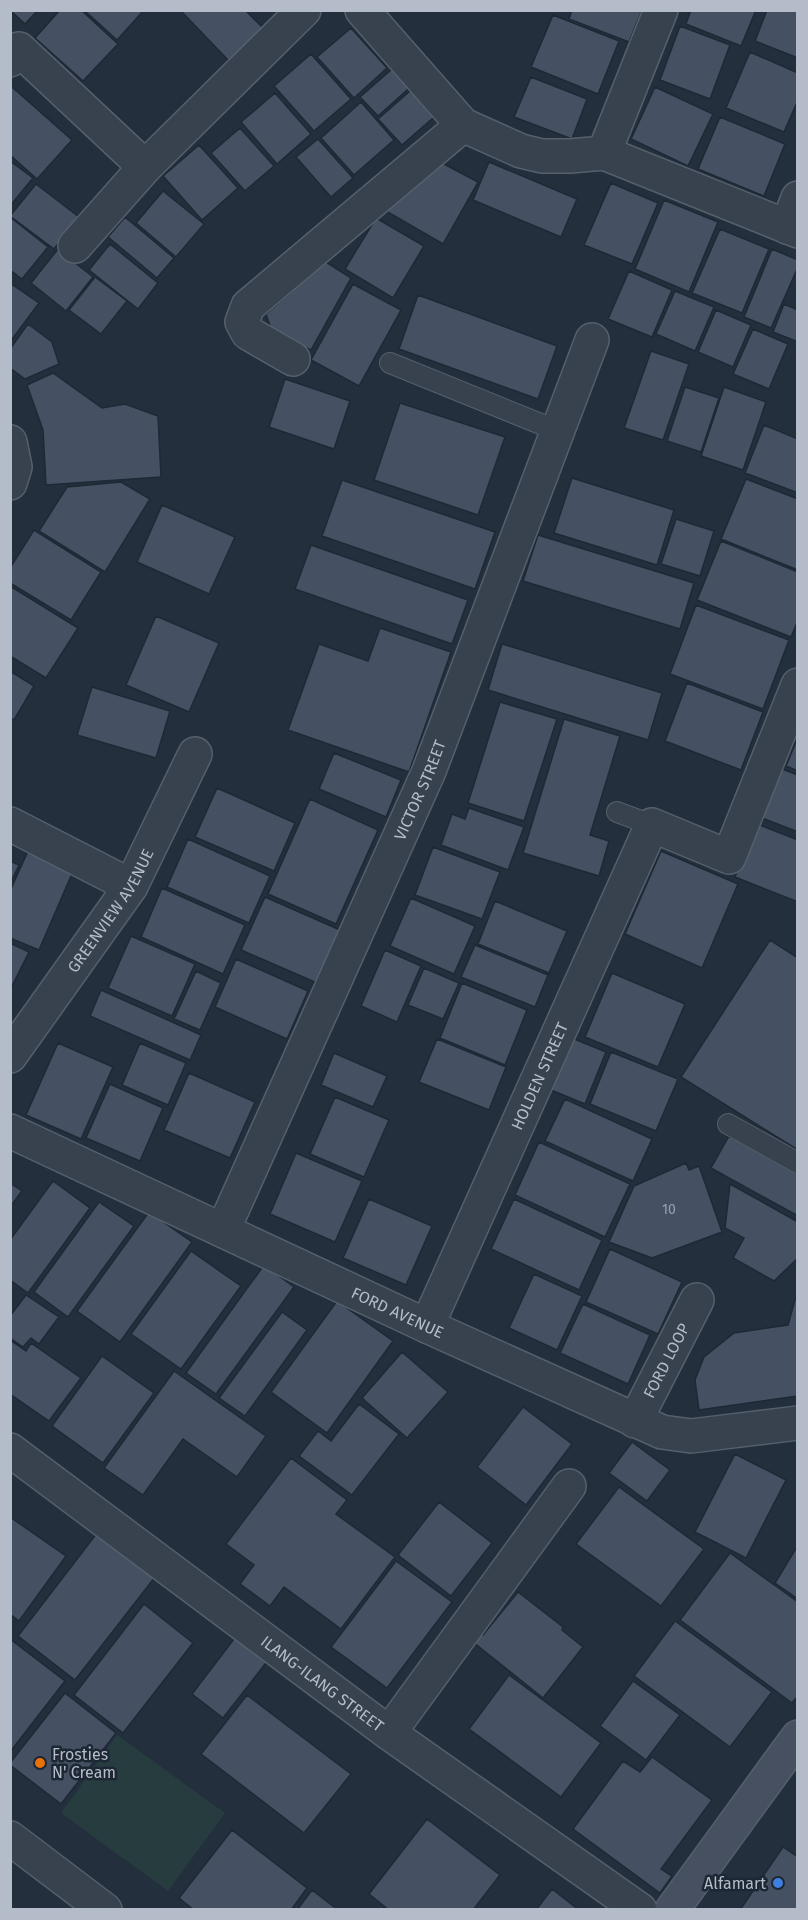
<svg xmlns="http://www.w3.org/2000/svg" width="808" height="1920" font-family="'Fira Sans',sans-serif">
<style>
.green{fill:#263c3f}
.building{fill:#455162;stroke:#1f2835;stroke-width:1.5}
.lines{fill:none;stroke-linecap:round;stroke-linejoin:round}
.lane-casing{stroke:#565f6c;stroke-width:22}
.street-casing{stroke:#565f6c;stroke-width:36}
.secondary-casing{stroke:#565f6c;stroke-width:36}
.lane{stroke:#38414e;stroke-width:20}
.street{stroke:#38414e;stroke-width:33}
.secondary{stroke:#465061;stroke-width:33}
.food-dot{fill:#e8710a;stroke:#1d2633;stroke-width:2}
.shop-dot{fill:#3f7fe0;stroke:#1d2633;stroke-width:2}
.labels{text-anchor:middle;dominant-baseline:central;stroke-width:5;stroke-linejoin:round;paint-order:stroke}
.number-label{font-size:14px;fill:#98a1af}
.street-label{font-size:16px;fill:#b4bcc9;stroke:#1d2633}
.poi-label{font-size:16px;fill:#b4bcc9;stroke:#1d2633;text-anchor:start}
</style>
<rect width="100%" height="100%" fill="#242f3e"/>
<path class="green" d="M117,1735l108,78 -57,78 -107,-78z"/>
<path class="building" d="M10,10h28l-13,14z
M60,10h21l37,34 -35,37 -48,-43z
M84,10h60l-27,30z
M180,10h65l18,18 -34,33z
M572,10h70l-13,32 -60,-23z
M691,10h65l-15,36 -55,-22z
M767,10h31v48l-43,-17z
M553,15l66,26 -21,53 -67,-27z
M680,26l50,19 -20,54 -50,-19z
M351,28l36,40 -33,30 -37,-41z
M750,52l48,21v27l-14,32 -58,-24z
M311,54l40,45 -37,32 -40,-45z
M399,63l17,19 -38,34 -18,-19z
M531,77l56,22 -15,40 -58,-22z
M418,84l23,27 -39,34 -24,-26z
M12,87l60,53 -35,39 -27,-24v-66z
M655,87l58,27 -25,52 -57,-27z
M275,93l36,41 -34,30 -36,-42z
M361,102l33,38 -40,35 -33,-37z
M720,117l65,27 -21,52 -66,-27z
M240,128l34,38 -29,25 -34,-38z
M318,139l35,39 -22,19 -35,-40z
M199,145l39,43 -36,32 -39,-44z
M10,161l23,17 -23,28z
M489,162l88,37 -16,38 -88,-37z
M442,163l36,19 -35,62 -57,-33z
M611,183l47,20 -26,61 -48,-19z
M36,184l43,33 -25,32 -44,-33z
M163,191l41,33 -28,33 -40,-34z
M664,200l54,22 -29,70 -54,-23z
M10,217l38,30 -26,32 -12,-9z
M125,217l49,41 -17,20 -49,-41z
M376,218l48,28 -31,52 -48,-29z
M720,229l49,20 -27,64 -50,-20z
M110,244l48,39 -20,26 -49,-39z
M58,249l35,28 -27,34 -35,-28z
M772,249l26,11v7l-27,61 -27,-11z
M326,262l25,16 -40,72 -39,-18 -6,-18z
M629,271l43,19 -20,47 -44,-18z
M95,277l32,24 -26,33 -32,-24z
M10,283l29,20 -29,39z
M353,284l48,26 -42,76 -48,-26z
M675,291l39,16 -19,44 -39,-17z
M418,295l139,51 -19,53 -139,-50z
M784,304l14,6v32l-25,-10z
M716,310l35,15 -18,42 -35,-15z
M28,324l24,18 7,22 -34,15 -15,-11v-19z
M753,329l35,15 -19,45 -36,-15z
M651,351l38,13 -26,76 -39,-12z
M53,373l49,35 23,-4 33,12 3,61 -115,8 -3,-55 -16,-45z
M285,379l65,22 -16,48 -65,-22z
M685,387l34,11 -18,54 -34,-11z
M724,387l42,15 -23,68 -42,-14z
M400,403l105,34 -27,78 -104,-35z
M764,425l34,14v54l-53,-20z
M572,478l102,32 -17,55 -103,-32z
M746,479l52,20v71l-77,-31z
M342,480l153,52 -20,57 -153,-53z
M121,482l29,17 -45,73 -66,-41 28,-44z
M162,505l73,32 -26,57 -72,-32z
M676,519l38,12 -14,45 -39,-12z
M34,530l67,42 -30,48 -61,-37v-15z
M538,535l156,48 -14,46 -157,-48z
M721,541l77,31v48l-7,17 -94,-37z
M311,545l157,55 -16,44 -157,-55z
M10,586l68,42 -32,50 -36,-22z
M696,605l93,35 -26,69 -93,-35z
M156,616l63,27 -30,69 -63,-27z
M380,628l71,24 -42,120 -121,-42 31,-86 49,17z
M502,644l160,49 -14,47 -160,-50z
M10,671l24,15 -20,34 -4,-2z
M687,683l76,29 -22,58 -76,-29z
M92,687l78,24 -14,47 -79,-23z
M500,702l57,17 -33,102 -56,-18z
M564,719l56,17 -30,99 19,6 -10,35 -76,-23z
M798,737v34l-12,-5z
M334,753l67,27 -15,37 -67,-28z
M782,769l16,6v57l-36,-14z
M217,788l78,35 -21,48 -79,-34z
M310,799l68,31 -42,94 -68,-30z
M469,808l55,19 -16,43 -67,-25 11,-31 13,5z
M757,824l41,16v62l-63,-25z
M188,839l82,37 -21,47 -82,-36z
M433,847l67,25 -18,47 -67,-24z
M29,849l45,20 -35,81 -29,-12v-47z
M661,851l77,33 -36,84 -77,-34z
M10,861l9,4 -9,19z
M162,888l83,37 -22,49 -82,-37z
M265,897l75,33 -23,53 -76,-33z
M411,898l64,28 -21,48 -64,-28z
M495,901l72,30 -18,42 -71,-29z
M131,936l64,28 -23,52 -64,-28z
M770,940l28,18v192l-117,-73z
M10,943l19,9 -19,38z
M475,945l73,30 -13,32 -74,-30z
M385,950l36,16 -24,56 -36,-16z
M236,959l72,32 -21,48 -72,-32z
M424,968l35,15 -16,36 -35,-14z
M196,971l25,12 -21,47 -26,-11z
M612,973l73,31 -27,63 -73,-30z
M462,983l65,27 -22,55 -65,-27z
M101,990l100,45 -11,25 -100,-44z
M572,1038l34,14 -21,52 -34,-14z
M437,1039l69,28 -17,43 -70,-28z
M58,1043l55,24 -32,72 -55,-24z
M140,1043l46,20 -18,42 -46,-20z
M611,1052l67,27 -22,52 -66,-27z
M334,1053l53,23 -14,31 -52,-22z
M189,1073l66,29 -25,56 -66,-28z
M110,1084l53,24 -23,53 -54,-23z
M335,1097l54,23 -25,57 -54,-23z
M565,1099l87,40 -19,42 -88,-40z
M729,1136l69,38v42l-87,-48z
M539,1142l91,42 -25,53 -90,-42z
M296,1153l66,28 -27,61 -65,-28z
M686,1163l3,7 10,-4 23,66 -70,26 -43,-16 25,-56z
M53,1181l37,27 -62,85 -18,-13v-40z
M10,1183l12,8 -12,16z
M730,1184l68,38v36l-24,23 -41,-23 11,-20 -19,-10z
M369,1199l63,27 -26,59 -63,-27z
M514,1199l88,41 -23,50 -88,-41z
M99,1202l35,24 -66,91 -34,-25z
M149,1212l43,30 -72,100 -43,-31z
M610,1249l72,33 -24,52 -72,-32z
M191,1251l50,35 -60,83 -50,-35z
M264,1265l30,22 -78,107 -30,-21z
M534,1274l48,22 -25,54 -48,-22z
M798,1289v107l-99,14 -4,-30 9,-23 30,-24 54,-8z
M26,1295l33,22 -20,27 -8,-6 -8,9 -13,-9v-22z
M337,1301l56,40 -66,92 -56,-41z
M583,1304l67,31 -22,49 -68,-31z
M282,1312l25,18 -62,86 -26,-18z
M10,1340l16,11 5,-8 50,35 -32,43 -39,-27z
M402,1352l46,40 -41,46 -45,-40z
M102,1356l52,37 -51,70 -51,-37z
M174,1371l92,65 -29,41 -54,-38 -40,56 -39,-27z
M359,1404l40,30 -47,61 -53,-39 19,-25 13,10z
M523,1407l49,37 -46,61 -49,-38z
M632,1442l38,28 -23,31 -38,-28z
M735,1454l51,26 -40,78 -51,-26z
M291,1458l56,42 -11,14 59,43 -54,72 -57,-42 -14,19 -30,-22 14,-19 -28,-21z
M619,1487l85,62 -43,57 -85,-62z
M439,1502l53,41 -41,53 -53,-41z
M10,1517l56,39 -47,65 -9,-7z
M97,1533l58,44 -80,103 -57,-44z
M798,1545v54l-23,-16z
M730,1553l68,49v94l-6,7 -112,-83z
M396,1561l56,41 -65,86 -56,-41z
M518,1592l45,35 -1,3 21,17 -40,51 -75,-60 7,-10 8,7z
M144,1604l49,39 -70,90 -49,-38z
M675,1621l97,71 -42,55 -96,-71z
M237,1635l32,24 -46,59 -31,-24z
M10,1639l55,42 -55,71z
M509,1675l92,68 -40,54 -92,-68z
M633,1681l47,34 -34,45 -46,-34z
M65,1693l51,40 -55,71 -51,-39v-2z
M247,1695l104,79 -47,59 -103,-79z
M652,1757l60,43 -51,69 11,7 -12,17 -87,-64 50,-68 17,11z
M427,1819l73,56 -27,35h-84l-20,-16z
M232,1830l75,58 -16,22h-97l-15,-12z
M783,1847l15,10v53h-58z
M552,1889l27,21h-43z
M312,1890l26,20h-41z"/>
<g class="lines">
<defs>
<path id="lane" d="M390,363l168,68
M617,812l35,13
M728,1124l70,39"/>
<g id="street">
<path d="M362,10l101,115 58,26 21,5h28l34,-3 194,78"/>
<path d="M10,60l9,-11 126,118"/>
<path d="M604,153l57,-143"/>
<path d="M787,227l11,-29"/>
<path d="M75,246l70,-79 159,-157"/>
<path d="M293,359l-45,-26 -6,-11 6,-16 215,-181"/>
<path d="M10,442l5,25 -5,16"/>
<path d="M10,824l121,62"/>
<path id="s1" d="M10,1056l121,-170 64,-132"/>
<path id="s2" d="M10,1131l417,195 235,106 29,4 107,-13"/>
<path id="s3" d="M223,1230l206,-459 163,-431"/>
<path id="s4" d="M427,1326l225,-501 77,32 69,-172"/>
<path id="s5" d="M635,1421l62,-121"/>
<path id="s6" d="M10,1450l379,283 251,177"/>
<path d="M389,1733l180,-247"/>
<path d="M10,1838l95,72"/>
</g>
<path id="secondary" d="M672,1910l126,-173"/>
</defs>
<use href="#lane" class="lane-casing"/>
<use href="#street" class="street-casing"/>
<use href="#secondary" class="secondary-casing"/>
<use href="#lane" class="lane"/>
<use href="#street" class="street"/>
<use href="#secondary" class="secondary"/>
</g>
<circle class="food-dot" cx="40" cy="1763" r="6"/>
<circle class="shop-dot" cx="778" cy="1883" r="6"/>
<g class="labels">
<g class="number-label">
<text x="669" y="1209">10</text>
</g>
<g class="street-label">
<text stroke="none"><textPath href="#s3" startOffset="482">VICTOR STREET</textPath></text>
<text stroke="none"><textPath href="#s1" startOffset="177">GREENVIEW AVENUE</textPath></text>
<text stroke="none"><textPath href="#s4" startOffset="274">HOLDEN STREET</textPath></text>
<text stroke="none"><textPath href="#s2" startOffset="428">FORD AVENUE</textPath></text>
<text stroke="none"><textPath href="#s5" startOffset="68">FORD LOOP</textPath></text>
<text stroke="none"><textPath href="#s6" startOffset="390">ILANG-ILANG STREET</textPath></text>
</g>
<g class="poi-label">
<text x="52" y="1754">Frosties<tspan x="52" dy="18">N' Cream</tspan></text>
<text x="766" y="1883" text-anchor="end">Alfamart</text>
</g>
</g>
<rect width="808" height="1920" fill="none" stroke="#b4bcc9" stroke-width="24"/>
</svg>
